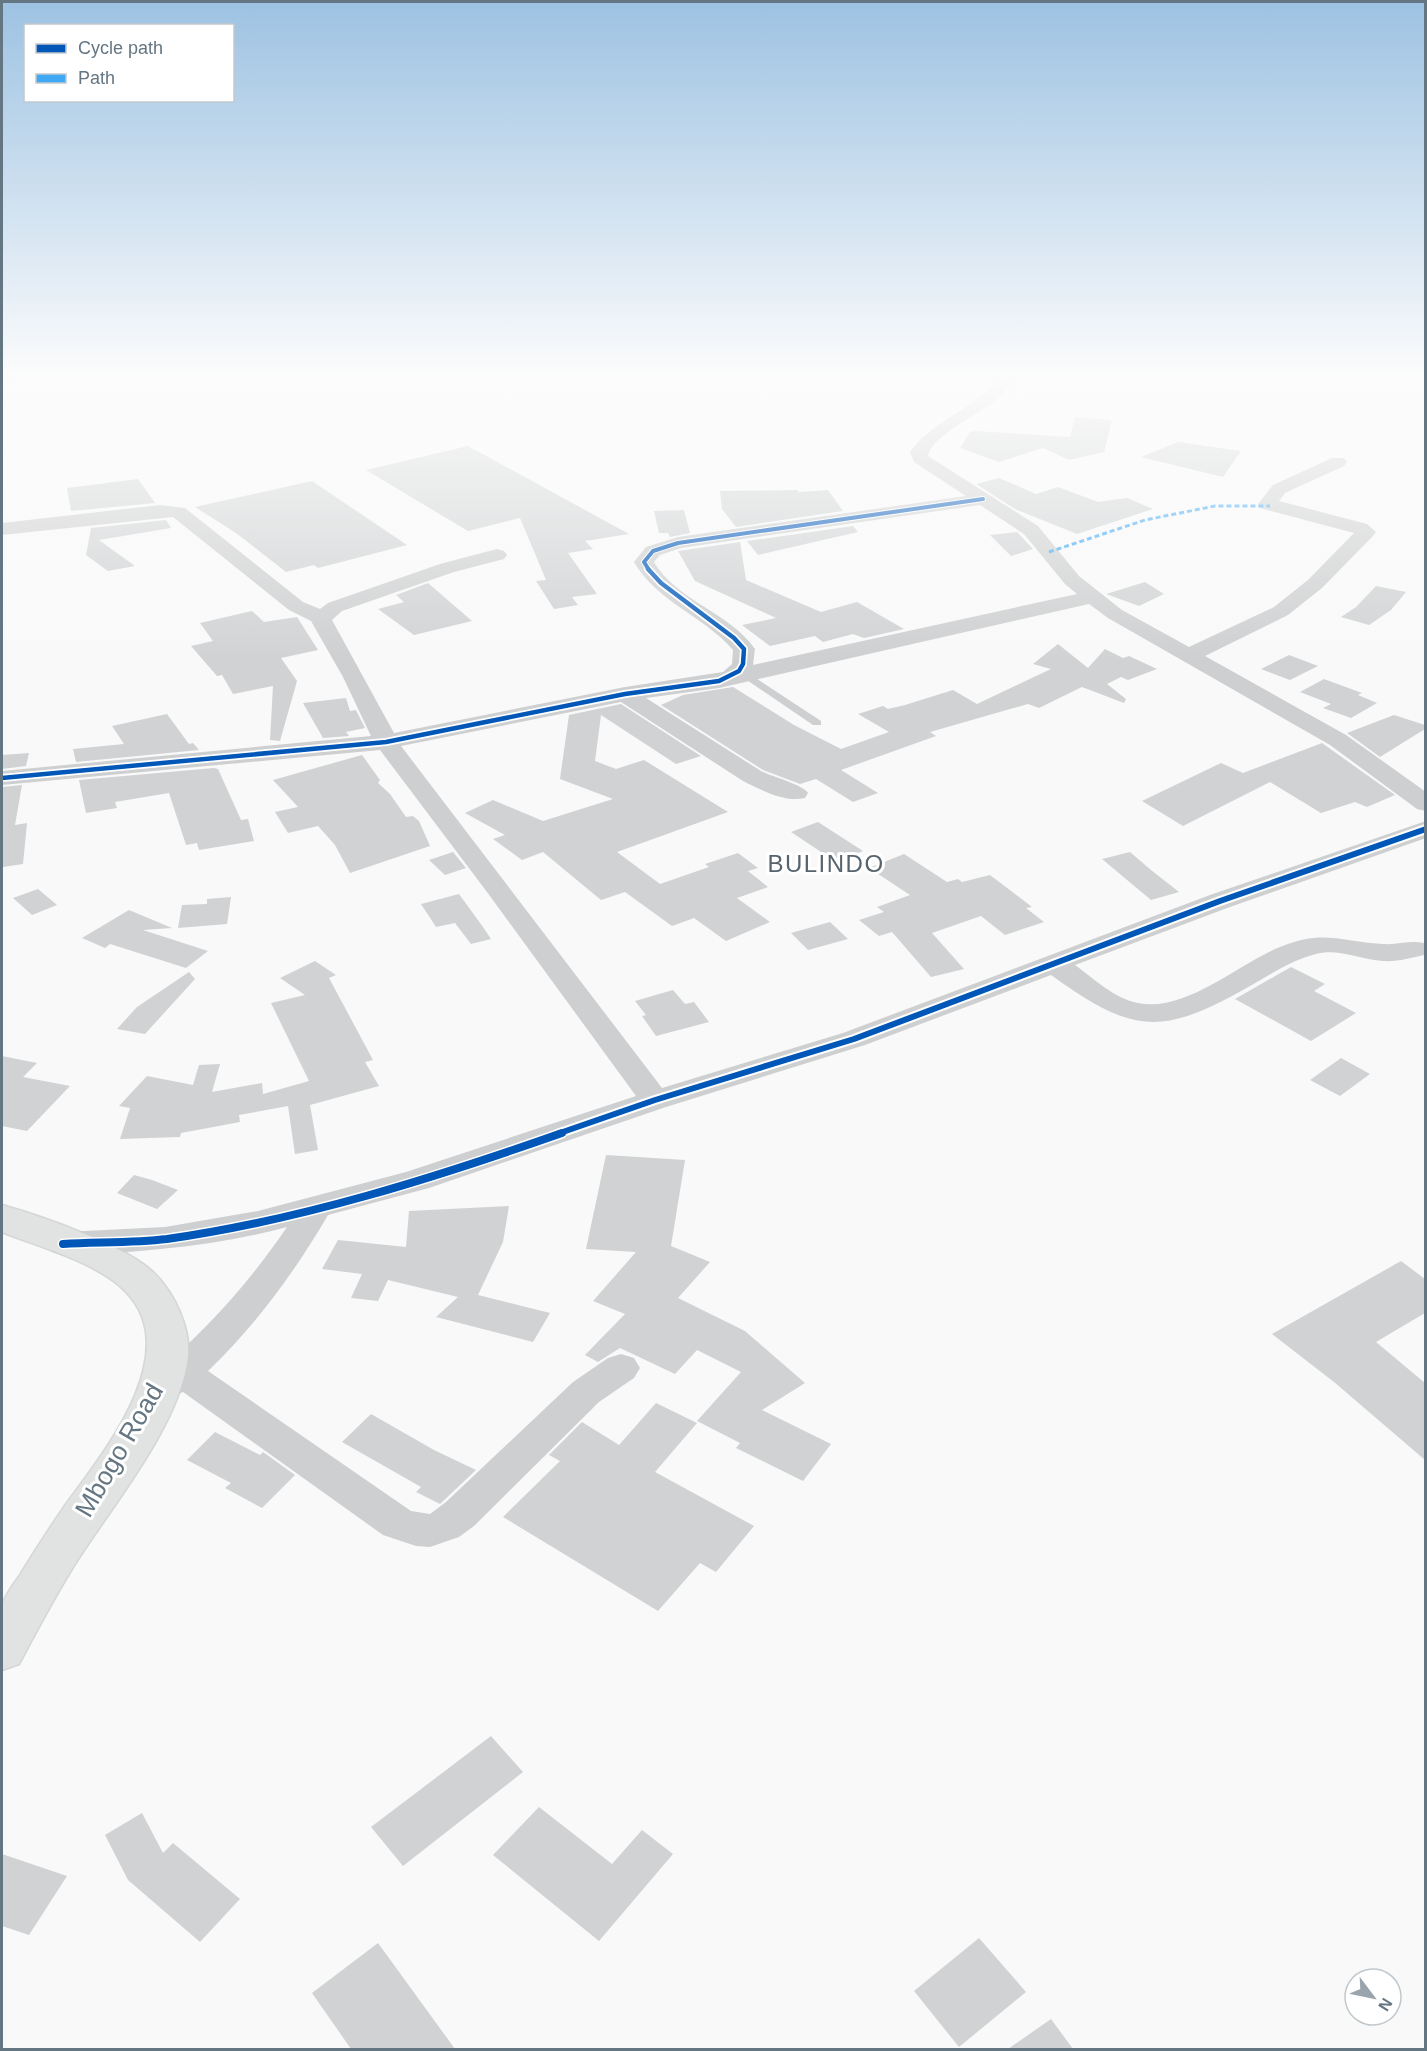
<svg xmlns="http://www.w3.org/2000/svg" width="1427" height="2051" font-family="Arial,sans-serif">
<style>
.building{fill:#d0d2d3}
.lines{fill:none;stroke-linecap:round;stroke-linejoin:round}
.secondary-casing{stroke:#d5d6d7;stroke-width:3}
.service{fill:#cecfd0;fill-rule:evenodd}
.minor{fill:#cecfd0;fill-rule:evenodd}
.secondary{fill:#e1e2e2;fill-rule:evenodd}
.quiet{stroke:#3fa9f5;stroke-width:3;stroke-dasharray:5 3;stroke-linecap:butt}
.cycleway-far3-casing{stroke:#fff;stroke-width:6}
.cycleway-far2-casing{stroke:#fff;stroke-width:8}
.cycleway-far1-casing{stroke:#fff;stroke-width:10}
.cycleway-casing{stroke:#fff;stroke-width:11}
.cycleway-far3{stroke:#0057b8;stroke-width:4}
.cycleway-far2{stroke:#0057b8;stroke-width:4.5}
.cycleway-far1{stroke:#0057b8;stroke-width:6}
.cycleway{stroke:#0057b8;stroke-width:8}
.labels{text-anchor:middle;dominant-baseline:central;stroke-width:6;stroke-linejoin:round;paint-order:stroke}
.quarter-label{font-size:24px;letter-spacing:1.5px;fill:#57646e;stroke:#fff}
.near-street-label{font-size:26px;fill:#657683;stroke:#fff}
</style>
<rect width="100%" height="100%" fill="#f9f9f9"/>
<path class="building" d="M1075,417l37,3 -8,32 -35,8 -26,-12 -44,14 -39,-14 10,-16 6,-1 94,6z
M1178,442l63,9 -18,26 -82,-20z
M468,446l161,88 -44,7 8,8 -25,4 29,41 -25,3 6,8 -24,4 -18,-28 10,-1 -26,-62 -52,13 -102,-61z
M999,478l37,16 22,-7 40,15 29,-4 26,11 -76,25 -62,-25 -39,-25z
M138,479l17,24 -84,8 -4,-23z
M312,481l95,64 -89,23 -4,-3 -28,7 -50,-39 -41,-26z
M797,490l2,2 29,-2 15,21 -107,16 -14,-18 -2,-18z
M684,510l6,23 -20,4 -2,-4h-9l-5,-22z
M166,520l5,8 -72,12 36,26 -27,5 -22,-16 5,-27z
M853,526l5,6 -100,23 -11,-14z
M1017,532l16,17 -22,7 -21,-21z
M740,542l6,38 75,32 36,-10 47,27 -40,9 -11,-4 -30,8 -8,-6 -45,10 -28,-21 34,-7 -81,-37 -17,-30z
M1145,582l19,12 -25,12 -33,-12z
M428,583l44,38 -58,14 -36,-26 26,-7 -8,-7z
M1376,586l30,6 -15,18 -22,15 -28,-8 15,-10z
M252,611l12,11 33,-5 21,33 -37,8 16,23 -17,60 -10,-1 3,-54 -40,8 -11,-19 -5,1 -26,-30 22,-5 -13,-18z
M1058,644l30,24 17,-19 18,9 6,-2 28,13 -29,11 -7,-3 -14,7 19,15 -2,4 -42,-16 -43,21 -11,-4 -98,28 6,4 -95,34 37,23 -25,9 -37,-23 -16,5 -37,-14 -102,-65 22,-10 50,-8 61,38 47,24 48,-17 -31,-18 25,-8 5,3 17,-4 48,-15 24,14 74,-35 -18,-5z
M1289,655l29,11 -28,14 -29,-11z
M1324,679l38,14 -4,2 19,8 -26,15 -28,-10 8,-4 -31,-12z
M346,698l4,13 6,-1 9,18 -19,4 3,4 -26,2 -20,-35z
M621,704l80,52 -25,8 -75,-49 -6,46 21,8 28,-9 84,52 -111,40 43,32 49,-17 -4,-3 33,-11 20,15 -10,3 20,16 -31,11 33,24 -44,19 -32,-23 -22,8 -47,-34 -24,8 -58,-48 -21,8 -29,-21 12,-4 -40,-22 28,-13 50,21 70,-22 -53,-20 9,-64z
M167,714l22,30 4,-1 6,7 -123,12 -3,-13 51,-5 -12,-18z
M1394,715l31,10v4l-45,28 -33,-24z
M1322,743l73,52 -28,12 -12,-5 -34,11 -51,-31 -87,44 -41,-25 79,-38 22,10z
M29,753l-3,13 -24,3v-14z
M362,755l18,25 -2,3 12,11 16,23 7,-1 6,5 11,25 -80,27 -15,-28 -17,-19 -30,7 -13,-21 23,-5 -25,-27z
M214,768l4,1 23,51 7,-1 6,22 -55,9 -2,-7 -11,2 -17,-52 -54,9 2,6 -31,5 -7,-33z
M22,785l-7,40 12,-2 -4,41 -20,3 -1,-80z
M818,822l45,29 -27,11 -45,-30z
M453,852l13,16 -21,7 -16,-15z
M1130,852l21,18 28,22 -28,8 -49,-41z
M904,854l43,28 11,-3 4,3 28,-7 42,32 -6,1 18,14 -39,13 -24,-19 -49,17 32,36 -33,8 -39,-45 -13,4 -20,-16 25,-8 -7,-5 33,-12 -41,-27z
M38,889l19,16 -25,10 -19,-17z
M459,894l24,33 8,12 -20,5 -16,-21 -19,4 -15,-23z
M231,897l-4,27 -49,4 4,-23 25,-1v-5z
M129,910l43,18 -29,2 65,21 -22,17 -76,-24 -5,4 -23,-10z
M830,922l18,17 -40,11 -17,-17z
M315,961l21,14 -7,3 44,82 -8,2 14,24 -69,19 8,45 -23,4 -7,-48 -49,9 1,7 -59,11 -1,4 -60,2 10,-31 -11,-2 28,-30 46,9 6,-20 21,-1 -8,28 50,-9 1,11 46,-13 -38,-78 34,-8 -25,-17z
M1291,967l34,17 -11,7 42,22 -45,28 -76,-42z
M189,972l6,7 -50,55 -28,-5 20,-22z
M673,990l12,14 9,-2 15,20 -53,14 -14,-20 4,-1 -11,-14z
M2,1056l35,7 -14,14 47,9 -43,45 -25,-5z
M1341,1058l29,16 -30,22 -30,-16z
M606,1155l79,5 -14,86 39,16 -32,36 67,33 60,52 -43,27 69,34 -28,37 -67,-33 4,-5 -43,-22 44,-49 -44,-22 -22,24 -55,-26 -22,14 -13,-7 40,-41 -32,-13 43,-49 -50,-3z
M134,1175l18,5 26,10 -21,19 -40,-16z
M509,1206l-6,36 -25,53 72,18 -17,29 -97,-25 22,-20 -70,-17 -10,21 -27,-3 11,-24 -40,-5 16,-29 68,7 3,-36z
M1401,1261l24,18v34l-49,29 49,41v77l-91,-78 -62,-48z
M656,1403l41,20 -42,49 99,54 -38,46 -16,-9 -42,48 -155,-94 57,-56 -11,-6 33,-33 37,23z
M371,1414l63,36 42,20 -36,34 -24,-12 5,-5 -79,-45z
M215,1432l45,23 3,-3 32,23 -33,33 -37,-20 6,-5 -44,-23z
M491,1736l32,36 -120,94 -32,-39z
M539,1807l73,57 30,-34 31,24 -74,87 -106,-86z
M142,1813l21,40 10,-10 67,56 -40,43 -72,-62 -23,-45z
M2,1854l65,22 -38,59 -27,-9z
M979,1938l47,54 -67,55 -45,-56z
M378,1943l77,106h-104l-39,-56z
M1051,2019l22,30h-65z"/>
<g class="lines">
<defs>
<path id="secondary" d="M2,1205c39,11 126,41 153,69 20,20 36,55 33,83 -8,68 -77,150 -113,207 -20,32 -38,66 -56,100l-17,6c-2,-15 -2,-50 0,-64 2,-10 12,-22 18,-31 14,-23 29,-46 44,-68 37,-51 121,-152 63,-214 -27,-30 -88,-46 -125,-61z"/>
</defs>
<use href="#secondary" class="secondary-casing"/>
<path class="service" d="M745,671l76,50v4h-8l-72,-49 -2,-2z"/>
<path class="minor" d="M2,375h18l1,2 -8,5 -11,-2z
M1001,375h16c-7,10 -13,18 -21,25 -15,13 -66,37 -68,56l110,70 41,50 43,34 67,37 85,-40 34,-27 46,-47 -94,-25 -2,-4 15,-19 59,-27h12l3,4 -3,4 -59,27 -6,8 88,23 9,8 -3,4 -51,52 -34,27 -83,41 141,79 80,57v19l-9,-2 -87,-64 -222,-127 -19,-14 -370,84 -73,10 115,73c11,6 41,13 47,22l-3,5c-20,5 -44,-8 -62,-17l-122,-79 -220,44 261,342 181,-55 367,-138 216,-74v17l-196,69 -155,58c18,13 40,34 63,38 47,10 100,-39 142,-56 45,-18 60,-5 103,-3 15,1 27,-4 41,-1v12c-13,3 -27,7 -41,6 -22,-1 -45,-13 -67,-7 -24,6 -45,20 -66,32 -89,51 -117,48 -199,-11l-186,70 -199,62 -237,81 -101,27c-34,58 -72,110 -120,156l203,140 19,3 16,-12 127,-120 35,-24 13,-4 13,4 6,10 -6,10 -35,24 -125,124 -15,11 -29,10 -14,-1 -33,-11 -200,-143 -17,7 -13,-4 -6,-10 6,-10c52,-43 96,-92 134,-148 -74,20 -147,25 -223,29l-12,-4 -5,-8 5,-8 12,-4 101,-5 93,-16 148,-39 230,-76 -149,-204 -107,-142 -378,35v-14l369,-35 -28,-59 -32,-56 -22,-11 -116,-93 -171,18v-12l158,-18 25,3 118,94 17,7 8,-6 112,-39 57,-15 7,2 3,4 -3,4 -50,13 -112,39 -10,9 62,113 231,-46 98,-15 9,-8 1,-14c-29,-34 -76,-48 -99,-88l12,-15 32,-10 288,-41 -52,-34 -4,-10c24,-34 68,-43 91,-77zM980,505l44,29 41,50 12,10 -324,71 2,-16c-26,-37 -78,-48 -101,-87l6,-7 21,-7z"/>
<use href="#secondary" class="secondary"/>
<path class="quiet" d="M1049,552l96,-32 70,-14h55"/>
<defs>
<path id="cycleway-far3" d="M649,570l-5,-8 9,-11 25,-8 305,-44"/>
<path id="cycleway-far2" d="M2,778l384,-36 239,-48 94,-13 20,-10 4,-7 1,-15 -10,-11 -73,-55 -13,-14"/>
<path id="cycleway-far1" d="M557,1134l98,-34 199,-61 366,-138 206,-72"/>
<path id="cycleway" d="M63,1244c34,-2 70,-1 104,-5 134,-19 267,-61 395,-106"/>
</defs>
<use href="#cycleway-far3" class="cycleway-far3-casing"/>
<use href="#cycleway-far2" class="cycleway-far2-casing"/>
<use href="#cycleway-far1" class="cycleway-far1-casing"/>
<use href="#cycleway" class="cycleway-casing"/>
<use href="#cycleway-far3" class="cycleway-far3"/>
<use href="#cycleway-far2" class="cycleway-far2"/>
<use href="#cycleway-far1" class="cycleway-far1"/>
<use href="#cycleway" class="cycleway"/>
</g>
<linearGradient id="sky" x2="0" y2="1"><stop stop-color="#9dc2e2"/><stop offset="0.57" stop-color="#fcfcfc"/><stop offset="1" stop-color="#fcfcfc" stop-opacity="0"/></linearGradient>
<rect width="1427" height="662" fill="url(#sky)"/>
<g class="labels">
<g class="quarter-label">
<text x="826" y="863">BULINDO</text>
</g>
<g class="near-street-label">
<text transform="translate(119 1450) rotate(-60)">Mbogo Road</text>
</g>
</g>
<rect width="1427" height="2051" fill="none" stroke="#657683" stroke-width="6"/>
<rect x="24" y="24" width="210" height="78" fill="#ffffff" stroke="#c1c8cd" stroke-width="1.5"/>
<rect x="36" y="44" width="30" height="9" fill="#0057b8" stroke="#c1c8cd" stroke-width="1.5"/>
<text x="78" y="54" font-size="18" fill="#657683">Cycle path</text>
<rect x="36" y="74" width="30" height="9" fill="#3fa9f5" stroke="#c1c8cd" stroke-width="1.5"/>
<text x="78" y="84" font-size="18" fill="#657683">Path</text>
<g transform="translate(1373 1997) rotate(122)"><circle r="28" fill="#ffffff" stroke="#c1c8cd" stroke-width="1.5"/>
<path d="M0-4.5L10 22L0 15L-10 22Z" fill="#99a4ac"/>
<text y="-9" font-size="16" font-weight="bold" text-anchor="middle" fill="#657683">N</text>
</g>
</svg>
